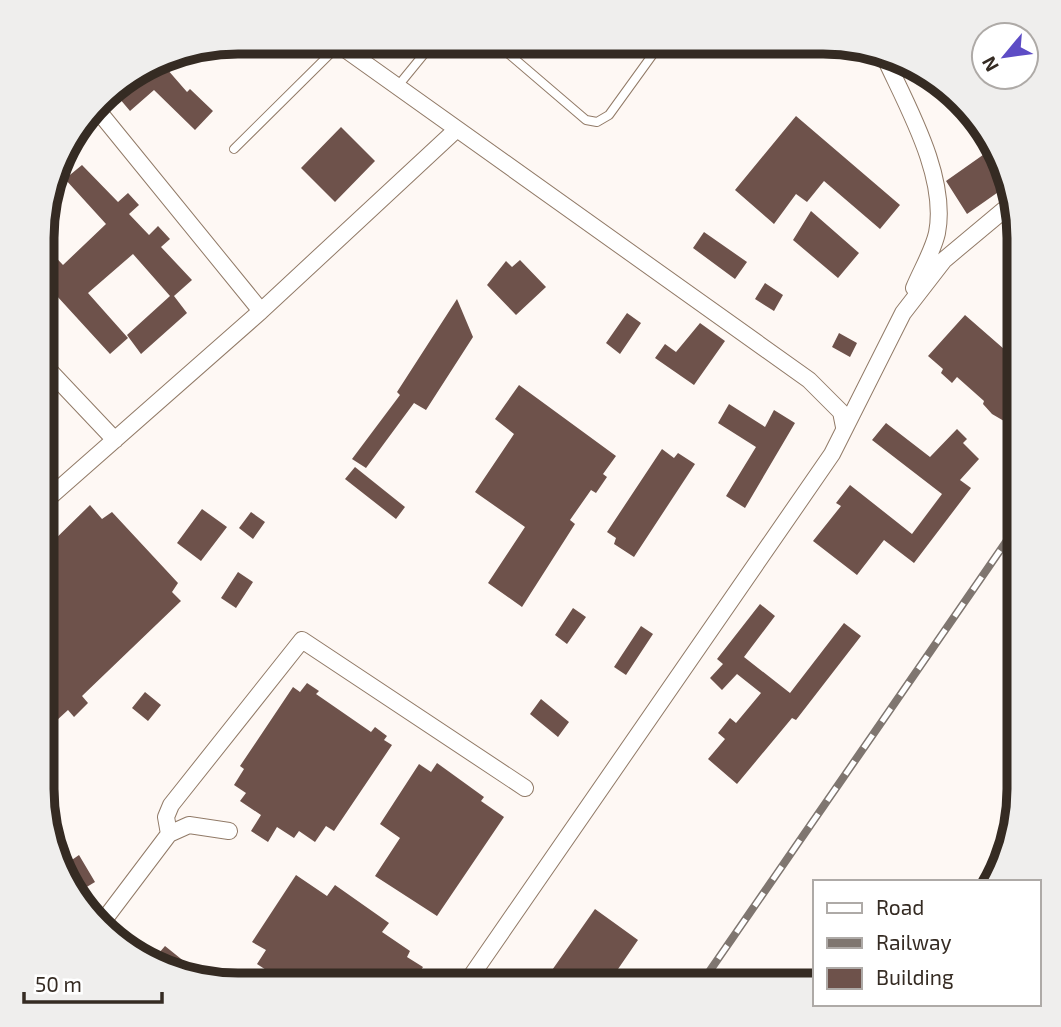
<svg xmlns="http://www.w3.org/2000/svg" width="1061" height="1027" font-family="'Exo 2',sans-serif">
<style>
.building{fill:#6e524b}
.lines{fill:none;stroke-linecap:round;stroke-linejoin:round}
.lane-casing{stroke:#917a67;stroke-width:10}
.street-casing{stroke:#917a67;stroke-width:18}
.lane{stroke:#fff;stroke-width:8}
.street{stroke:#fff;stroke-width:16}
.rail-casing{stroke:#7f7670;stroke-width:8}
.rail{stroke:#fff;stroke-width:5;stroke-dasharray:16;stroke-linecap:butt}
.rim{fill:none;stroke:#352b23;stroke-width:9}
</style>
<rect width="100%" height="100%" fill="#fef8f4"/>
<path class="building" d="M160,61l27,31 3,-3 23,22 -18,19 -41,-40 -24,21 -16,-19z
M796,116l104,89 -20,24 -56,-48 -17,21 -11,-8 -22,30 -39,-34z
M341,127l34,34 -40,41 -34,-34z
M990,150l14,38 -37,26 -21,-33z
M82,165l36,37 10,-9 11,12 -10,9 20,21 9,-9 12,13 -9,8 31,33 -18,16 13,17 -46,41 -14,-19 43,-39 -37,-42 -45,39 40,45 -18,16 -65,-71v-37l18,19 43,-41 -41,-45z
M811,211l48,42 -21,25 -45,-38z
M704,232l43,30 -12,17 -42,-31z
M520,260l26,27 -30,28 -29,-30 19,-24 6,6z
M765,283l18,12 -9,16 -19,-12z
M457,299l16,38 -47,73 -12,-7 -48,65 -14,-9 48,-64 -3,-3z
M627,313l14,10 -21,31 -14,-11z
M965,315l54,47v43l-15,16 -12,-7 -9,-10 1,-3 -27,-24 -5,6 -11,-10 2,-4 -15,-13z
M700,323l25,18 -31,44 -39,-27 10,-14 11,8z
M839,333l18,10 -7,14 -18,-10z
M519,385l97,71 -13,18 4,3 -11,16 -5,-3 -21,30 5,4 -53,83 -34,-24 37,-56 -50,-35 39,-58 -19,-15z
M729,404l36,23 9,-17 21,13 -50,85 -19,-12 30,-49 -38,-24z
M886,423l44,34 27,-28 10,10 -4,4 16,16 -19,21 11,8 -57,75 -30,-23 -27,35 -44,-34 28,-35 -5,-3 14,-18 62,49 30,-40 -70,-54z
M662,449l12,9 4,-5 17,11 -61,93 -20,-13 2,-6 -9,-6z
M355,467l50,40 -9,12 -51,-40z
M90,505l12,14 10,-7 66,71 -6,9 9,9 -99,95 6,7 -14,14 -6,-7 -25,23v-32l7,-7 -7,-7 1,-137z
M202,509l25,18 -26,34 -24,-18z
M251,512l14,10 -12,17 -14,-11z
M238,572l15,10 -17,26 -15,-10z
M760,604l15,12 -31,41 46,36 54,-70 17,13 -65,84 -4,-2 -55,66 -29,-25 17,-20 -7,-6 12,-15 6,5 25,-30 -24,-19 -15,16 -12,-12 13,-14 -6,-5z
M573,608l13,9 -19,27 -12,-9z
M641,626l12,8 -27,41 -12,-8z
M307,683l12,8 -3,3 55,38 4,-5 12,9 -3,4 8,5 -58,86 -8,-5 -11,16 -16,-11 -5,7 -17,-11 -9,15 -17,-11 10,-16 -21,-14 6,-8 -12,-8 10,-16 -4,-3 53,-79 7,5z
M145,692l16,13 -13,16 -16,-13z
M541,699l28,23 -11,15 -28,-23z
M437,763l47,34 -3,4 23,16 -67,99 -62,-40 25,-38 -20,-14 39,-60 12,8z
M79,855l16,27 -15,9 -14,-27z
M296,875l31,21 8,-11 54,38 -7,9 28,19 -3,6 16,10 -12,18h-122l-32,-21 9,-14 -14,-8z
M595,909l43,31 -31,45h-40l-17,-12z
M165,946l41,33 -44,-11 -9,-8z"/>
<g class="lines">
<defs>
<path id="lane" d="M496,43l90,77 11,2 12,-7 52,-72
M397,87l36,-44
M234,149l105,-104"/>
<path id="street" d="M335,42l474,338 32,32 3,15
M884,56c23,50 64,121 53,177 -4,18 -16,38 -23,55
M95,107l166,204
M45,366l70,74
M44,502l217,-191 196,-182
M169,834l-3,-17 5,-12 131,-165 223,148
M101,924l68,-90 20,-9 40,6
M465,985l367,-531 71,-141 41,-53 67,-56"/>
</defs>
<use href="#lane" class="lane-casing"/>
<use href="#street" class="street-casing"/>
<use href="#lane" class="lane"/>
<use href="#street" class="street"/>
<defs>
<path id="rail" d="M700,985l319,-462"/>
</defs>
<use href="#rail" class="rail-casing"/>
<use href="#rail" class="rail"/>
</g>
<path d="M0 0H1061V1027H0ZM238 54H823A184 184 0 0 1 1007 238V789A184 184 0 0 1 823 973H238A184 184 0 0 1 54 789V238A184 184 0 0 1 238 54Z" fill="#efeeed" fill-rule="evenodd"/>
<path class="rim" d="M238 54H823A184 184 0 0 1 1007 238V789A184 184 0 0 1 823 973H238A184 184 0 0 1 54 789V238A184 184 0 0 1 238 54Z"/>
<rect x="813" y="880" width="228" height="126" fill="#ffffff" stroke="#aeaaa7" stroke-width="2"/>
<rect x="827" y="903" width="35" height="10" fill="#ffffff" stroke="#aeaaa7" stroke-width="2"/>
<text x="876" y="915" font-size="21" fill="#352b23">Road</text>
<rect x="827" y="938" width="35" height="10" fill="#7f7670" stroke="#aeaaa7" stroke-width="2"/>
<text x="876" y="950" font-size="21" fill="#352b23">Railway</text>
<rect x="827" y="968" width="35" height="21" fill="#6e524b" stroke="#aeaaa7" stroke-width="2"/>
<text x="876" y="985" font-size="21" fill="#352b23">Building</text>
<g transform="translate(1005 56) rotate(241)"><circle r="33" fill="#ffffff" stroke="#aeaaa7" stroke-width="2"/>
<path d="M0-5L12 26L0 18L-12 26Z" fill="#5d4cc5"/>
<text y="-10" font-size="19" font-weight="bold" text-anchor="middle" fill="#352b23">N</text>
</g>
<path d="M24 992v10h138v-10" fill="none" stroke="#352b23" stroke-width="3.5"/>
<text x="35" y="992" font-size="21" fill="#352b23" stroke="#ffffff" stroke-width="5" paint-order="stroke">50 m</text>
</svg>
